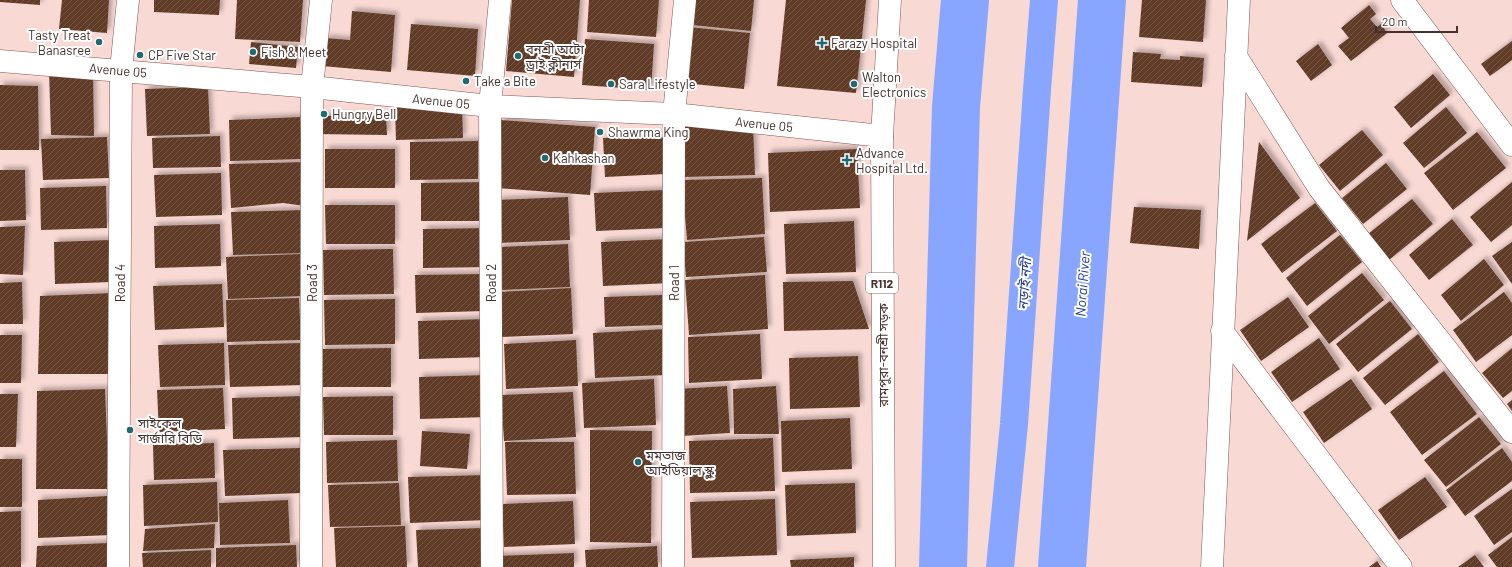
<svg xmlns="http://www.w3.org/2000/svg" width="1512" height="567" font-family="Barlow,'Noto Sans Bengali',sans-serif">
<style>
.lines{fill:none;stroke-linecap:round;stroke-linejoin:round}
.canal{stroke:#88a6ff;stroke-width:28}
.river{stroke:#88a6ff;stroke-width:48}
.building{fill:url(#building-hatch);filter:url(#shadow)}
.minor-casing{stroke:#855751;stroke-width:23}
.primary-casing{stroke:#855751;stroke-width:23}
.minor{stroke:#fff;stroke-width:22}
.primary{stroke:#fff;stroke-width:22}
.poi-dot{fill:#206a74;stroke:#fff;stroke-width:1.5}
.labels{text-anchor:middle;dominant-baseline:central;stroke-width:4;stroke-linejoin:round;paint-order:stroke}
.shield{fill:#fff;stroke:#7c6e6c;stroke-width:1}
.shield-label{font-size:12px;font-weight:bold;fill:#44302d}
.poi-label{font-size:13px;fill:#44302d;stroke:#fff;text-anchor:start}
.street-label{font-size:13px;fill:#44302d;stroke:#fff}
.water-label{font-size:14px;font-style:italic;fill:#24389c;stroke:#fff}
</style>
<defs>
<pattern id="building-hatch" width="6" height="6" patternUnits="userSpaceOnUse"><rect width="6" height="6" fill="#613b27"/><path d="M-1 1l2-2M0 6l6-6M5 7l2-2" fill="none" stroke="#755646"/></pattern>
<filter id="shadow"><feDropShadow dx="3.5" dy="-3.5" stdDeviation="2" flood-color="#0004"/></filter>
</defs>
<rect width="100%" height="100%" fill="#f9d9d4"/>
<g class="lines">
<path class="canal" d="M1000,567l14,-143 23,-334 7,-90"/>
<path class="river" d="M943,567l13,-460 9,-107
M1062,567l40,-567"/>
</g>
<path class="building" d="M0,0h40v5l-40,-3z
M62,0h47l-2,33 -48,-4z
M154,0h66l-1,15 -65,-3z
M237,0h66l-3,42 -65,-3z
M512,0h68l-6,77 -68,-6z
M589,0h70l-3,37 -69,-5z
M695,0h59l-3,31 -59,-6z
M786,0h80l-10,93 -79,-7z
M1142,0h64l-3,42 -64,-5z
M1369,5l7,9 -6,5 7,8 4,-3 6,9 -36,28 -13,-15 11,-8 -8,-10z
M352,11l43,4 -4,57 -69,-6 3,-28 25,2z
M411,24l67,5 -3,47 -68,-6z
M688,27l62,6 -6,56 -61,-6z
M585,39l69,5 -3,46 -69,-5z
M1512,41v19l-22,16 -9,-12z
M251,42l47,5 -2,21 -47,-4z
M1318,44l14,21 -21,16 -15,-20z
M1133,52l28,2 -1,5 20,1v-4l24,2 -2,29 -71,-5z
M49,70l44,2 1,64 -43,-1z
M1433,74l17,21 -39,33 -17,-21z
M0,85l38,1 1,64h-39z
M208,87l2,47 -63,2 -2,-47z
M462,106l1,32 -67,2 -1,-32z
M1446,107l21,26 -43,35 -21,-25z
M315,116h71l1,19 -72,-1z
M300,117l2,42 -72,2 -1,-41z
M501,120l94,7 -5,68 -94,-7z
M753,124l2,51 -70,2 -2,-51z
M1362,130l21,25 -43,36 -21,-26z
M1477,132l29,36 -53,42 -29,-37z
M664,135l1,39 -60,3 -2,-39z
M220,136l1,31 -68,1 -1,-30z
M107,137l2,41 -66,2 -2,-41z
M478,141v38l-68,1v-38z
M1259,142l41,56 -53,43z
M325,149h70v39h-70z
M857,149l3,59 -90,4 -2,-59z
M304,162l1,44 -22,-3 -52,5 -2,-44z
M1386,163l21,26 -44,35 -21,-26z
M0,170h25l1,50 -26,1z
M221,173l1,42 -66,2 -2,-42z
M762,178l3,56 -78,6 -5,-60z
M489,182v39h-68v-38z
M1512,182v43l-21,17 -21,-25z
M106,186l1,42 -66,2 -1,-42z
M664,190l2,38 -70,3 -2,-38z
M568,197l2,43 -71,3 -2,-43z
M1412,199l21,25 -44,36 -21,-26z
M1315,203l22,28 -55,42 -21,-29z
M325,205h70v39h-69z
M1134,207l67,3 -2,39 -69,-6z
M304,210l2,43 -73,2 -2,-43z
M1452,219l21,26 -44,35 -20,-25z
M854,221l2,51 -70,2 -2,-50z
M220,224l1,42 -66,2 -1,-42z
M25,226l-2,49 -23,-1v-47z
M491,228l1,39 -69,1v-39z
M1340,235l22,27 -55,44 -21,-28z
M764,237l3,35 -81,5 -3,-35z
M669,239l2,44 -68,3 -2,-44z
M110,240l1,42 -56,2 -1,-42z
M1512,242v42l-20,-28z
M568,244l2,43 -69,3 -2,-43z
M393,249l1,45 -70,1 -1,-45z
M300,254l2,42 -74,3 -2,-42z
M1484,259l20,26 -43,36 -20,-26z
M1362,273l22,27 -55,44 -21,-28z
M484,274l1,37 -69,2 -1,-38z
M765,275l3,54 -79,6 -4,-55z
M853,281l16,48 -85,2 -1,-49z
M22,282l1,42h-23v-41z
M222,284l2,43 -69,3 -2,-44z
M571,288l2,46 -72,3 -2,-45z
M1504,292l8,11v32l-36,27 -23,-32z
M113,293l-5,81h-70l2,-78z
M662,295l1,30 -58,2 -1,-30z
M1288,297l21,30 -48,34 -21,-31z
M299,298l2,42 -74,2 -1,-42z
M395,299v45l-70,1 -1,-45z
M1390,301l22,28 -54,43 -22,-28z
M487,319l1,38 -69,2 -1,-38z
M665,329l2,46 -72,3 -2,-45z
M760,334l2,45 -73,4 -1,-46z
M1418,334l21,28 -54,43 -22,-27z
M0,335h22l-1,48h-21z
M1319,338l21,31 -48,33 -21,-30z
M576,340l2,46 -72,3 -2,-45z
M224,343l1,42 -65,2 -2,-42z
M302,343l1,42 -73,2 -2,-42z
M391,348v39h-69l-1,-38z
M1512,348v43l-9,7 -21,-25z
M858,356l2,51 -70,2 -1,-51z
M1444,371l33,43 -55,41 -32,-43z
M487,375l1,42 -68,2 -1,-42z
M654,379l2,46 -72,3 -2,-45z
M1351,379l21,30 -48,34 -21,-31z
M727,386l3,47 -49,3 -3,-47z
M776,386l3,48h-45l-1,-45z
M223,388l2,41 -66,3 -2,-42z
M105,389l4,100h-73l1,-98z
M573,392l3,45 -72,4 -3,-46z
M0,394h18l-2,53h-16z
M303,396l1,41 -71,2 -1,-41z
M393,396v39h-69l-1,-38z
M1512,400v11l-5,-7z
M1479,417l22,27 -55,43 -22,-27z
M850,418l2,51 -70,3 -1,-51z
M590,430l62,1 -1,112 -61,-1z
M422,431l48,3 -3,35 -47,-3z
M773,438l2,53 -85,2 -1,-52z
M397,440l1,41 -71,2 -1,-41z
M505,442h69l2,52 -69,1z
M214,443l1,35 -61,2 -1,-35z
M301,448l1,45 -77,3 -2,-46z
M1502,448l10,14v19l-47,35 -19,-26z
M0,459h22v48h-22z
M486,475l2,45 -78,3 -2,-46z
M1425,477l22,30 -48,33 -21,-30z
M217,482l1,40 -74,4 -1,-41z
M399,483l2,42 -71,2 -2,-42z
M855,483l1,50 -69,3 -2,-51z
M1512,489v43l-18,13 -20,-29z
M107,496l4,39 -73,3v-38z
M775,499l2,56 -85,3 -2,-56z
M288,500l2,43 -70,2 -1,-42z
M573,501l2,43 -71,3 -2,-43z
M21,511v56h-21v-55z
M215,524l-1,24 -71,3 2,-22z
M405,526l2,41h-71l-2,-39z
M484,528l2,39h-68l-2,-37z
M1512,537v30h-15l-9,-12z
M108,543l1,24h-73l1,-21z
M296,545l1,22h-81v-19z
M657,546l1,21h-72l-1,-17z
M211,550v17h-68l-1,-14z
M574,553v14h-78l-1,-11z
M1475,555l9,12h-26z
M854,557v10h-63l-1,-7z
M1377,561l4,6h-12z"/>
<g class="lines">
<defs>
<path id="minor" d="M1402,0l110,145
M1236,56l83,132 193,244
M0,61l312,26 178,19 184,8 208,22
M1222,331l179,236
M118,567l3,-497 7,-70
M311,567l1,-480 9,-87
M492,567l-2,-461 10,-106
M673,567l1,-453 11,-114
M1212,567l27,-567"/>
<path id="primary" d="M884,567l-2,-431 8,-136"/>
</defs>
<use href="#minor" class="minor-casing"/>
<use href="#primary" class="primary-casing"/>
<use href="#minor" class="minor"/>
<use href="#primary" class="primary"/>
</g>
<g class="poi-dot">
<circle cx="99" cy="42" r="4"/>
<path d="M820 37h4v4h4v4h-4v4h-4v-4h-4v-4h4z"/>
<circle cx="253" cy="52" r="4"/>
<circle cx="140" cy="55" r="4"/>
<circle cx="518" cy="56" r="4"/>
<circle cx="466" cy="81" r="4"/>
<circle cx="611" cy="84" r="4"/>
<circle cx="854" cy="84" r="4"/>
<circle cx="324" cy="114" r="4"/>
<circle cx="600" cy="132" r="4"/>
<circle cx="545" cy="158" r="4"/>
<path d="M845 154h4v4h4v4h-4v4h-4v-4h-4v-4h4z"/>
<circle cx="130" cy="430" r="4"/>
<circle cx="638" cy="462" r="4"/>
</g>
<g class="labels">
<rect class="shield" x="866" y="273" width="32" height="20" rx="3"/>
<g class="shield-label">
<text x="882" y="283">R112</text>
</g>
<g class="poi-label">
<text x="91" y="35" text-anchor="end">Tasty Treat<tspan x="91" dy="15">Banasree</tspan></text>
<text x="831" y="43">Farazy Hospital</text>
<text x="526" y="49">বনশ্রী অটো<tspan x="526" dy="15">ড্রাই ক্লীনার্স</tspan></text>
<text x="261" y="52">Fish &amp; Meet</text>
<text x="148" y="55">CP Five Star</text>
<text x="862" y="77">Walton<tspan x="862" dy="15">Electronics</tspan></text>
<text x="474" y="81">Take a Bite</text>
<text x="619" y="84">Sara Lifestyle</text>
<text x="332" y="114">Hungry Bell</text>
<text x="608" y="132">Shawrma King</text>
<text x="856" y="153">Advance<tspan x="856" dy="15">Hospital Ltd.</tspan></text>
<text x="553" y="158">Kahkashan</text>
<text x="138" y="423">সাইকেল<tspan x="138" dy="15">সার্জারি বিডি</tspan></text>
<text x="646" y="455">মমতাজ<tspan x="646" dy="15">আইডিয়াল স্কুল</tspan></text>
</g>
<g class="street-label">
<text transform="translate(118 70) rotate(5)">Avenue 05</text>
<text transform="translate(441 101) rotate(6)">Avenue 05</text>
<text transform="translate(764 124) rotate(6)">Avenue 05</text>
<text transform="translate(120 283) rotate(-90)">Road 4</text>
<text transform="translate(312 283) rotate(-90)">Road 3</text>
<text transform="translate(491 283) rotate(-90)">Road 2</text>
<text transform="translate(674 283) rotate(-90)">Road 1</text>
<text transform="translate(883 355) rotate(-90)">রামপুরা-বনশ্রী সড়ক</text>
</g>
<g class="water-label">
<text transform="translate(1024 284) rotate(-86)">নড়াই নদী</text>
<text transform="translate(1082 284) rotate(-86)">Norai River</text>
</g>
</g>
<path d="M1376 26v6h81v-6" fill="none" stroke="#44302d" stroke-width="2"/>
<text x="1382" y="26" font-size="12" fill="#44302d" stroke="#ffffff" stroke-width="3" paint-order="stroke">20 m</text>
</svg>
